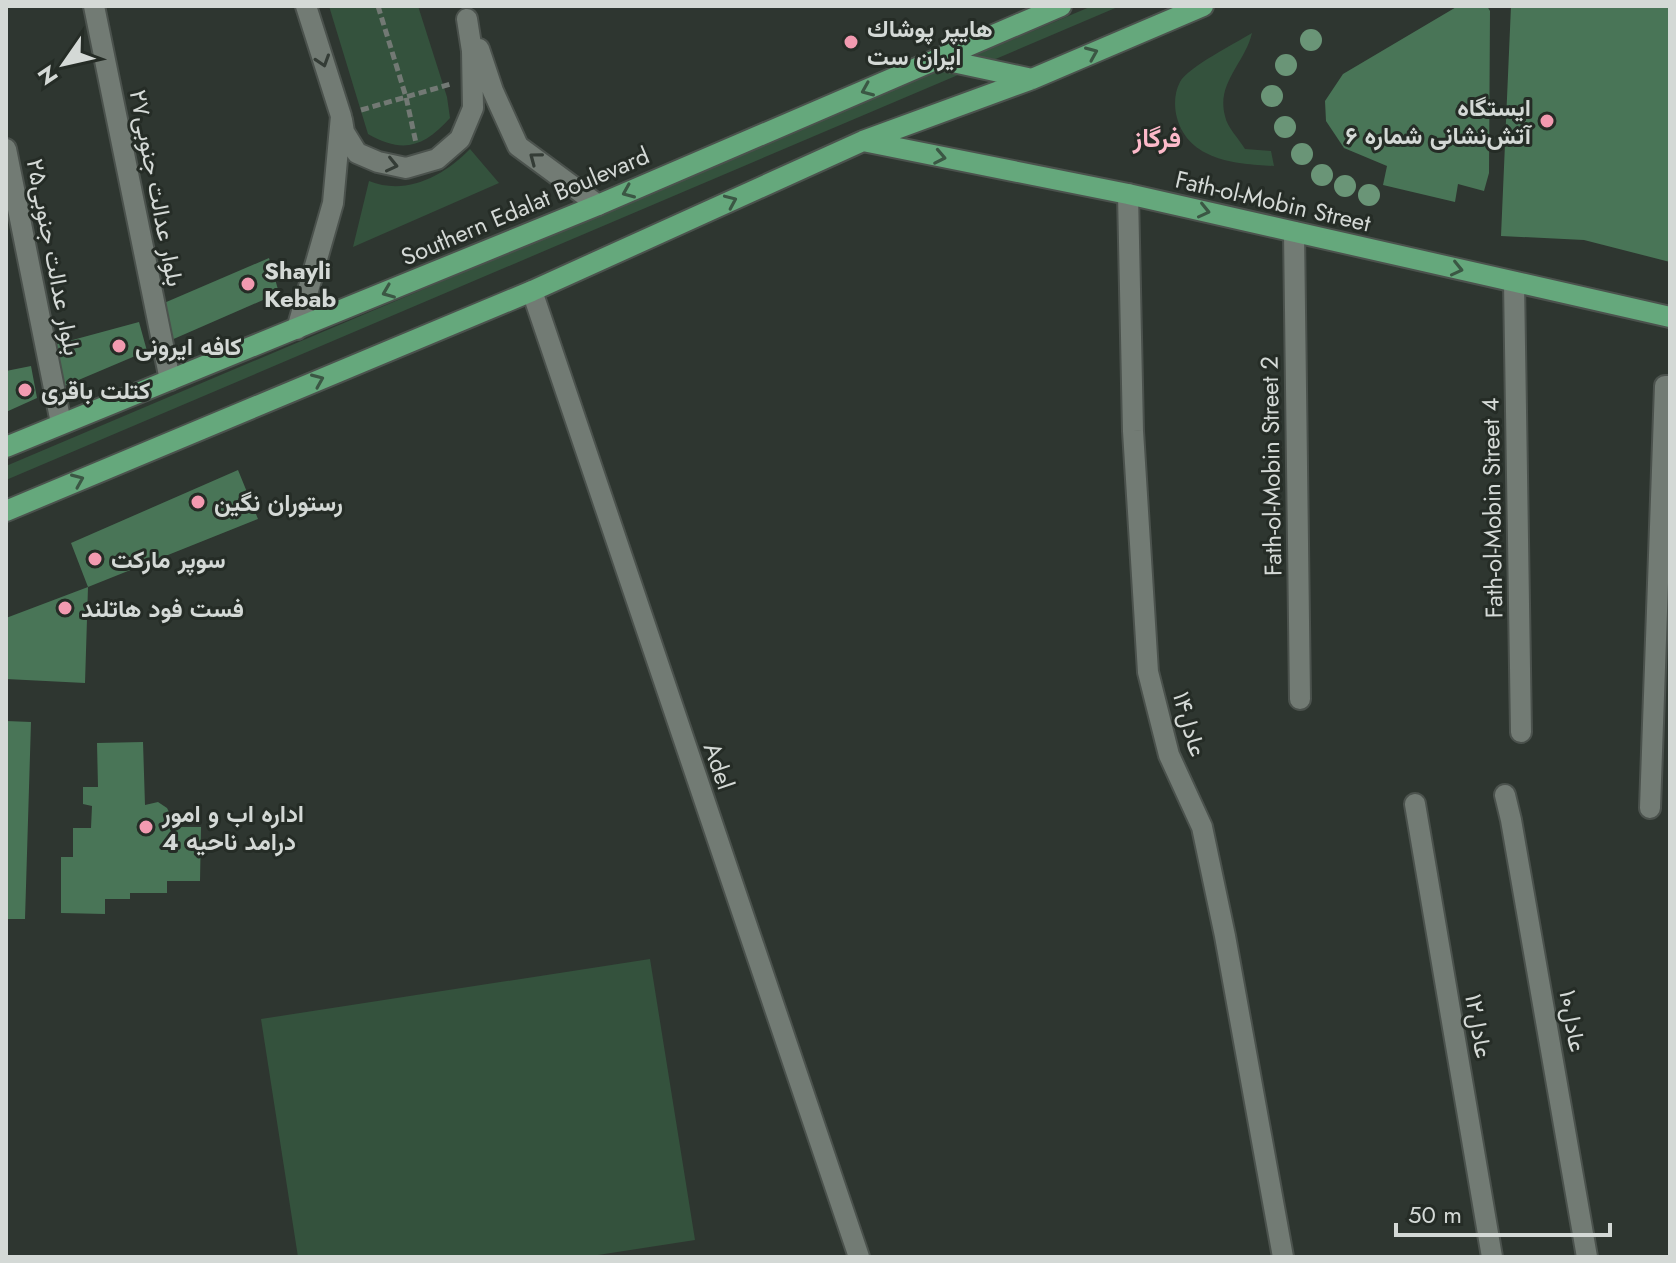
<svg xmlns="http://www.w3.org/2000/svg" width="1676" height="1263" font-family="Jost,Vazirmatn,sans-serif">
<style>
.green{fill:#34523d}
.building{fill:#497557}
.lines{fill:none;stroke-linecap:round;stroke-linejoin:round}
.minor-casing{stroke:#4b524d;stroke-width:24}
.major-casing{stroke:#4b524d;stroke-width:24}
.path{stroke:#727974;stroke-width:5;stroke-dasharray:8 4;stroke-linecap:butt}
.minor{stroke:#727b74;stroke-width:20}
.major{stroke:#65a87c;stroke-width:20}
.tree{fill:#6a9577}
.oneway{stroke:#3b5744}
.oneway2{stroke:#343c36}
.poi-dot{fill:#f29ab0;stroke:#252c26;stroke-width:3}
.labels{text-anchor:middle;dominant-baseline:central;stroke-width:6;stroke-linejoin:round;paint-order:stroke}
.poi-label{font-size:24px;font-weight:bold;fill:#d4d9d6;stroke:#252c26;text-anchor:start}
.street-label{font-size:24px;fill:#d4d9d6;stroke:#252c26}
.neighbourhood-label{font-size:26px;font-weight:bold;fill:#fcb9c9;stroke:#252c26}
</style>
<rect width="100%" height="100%" fill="#2e3630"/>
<path class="green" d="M329,6h89l29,91 3,21c-26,29 -47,36 -82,16z
M1092,6h28l-1114,474v-14z
M1252,33c-7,30 -36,50 -27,83 2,11 14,23 20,33l26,2 3,15c-37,-2 -85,-5 -97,-48 -3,-11 -3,-25 3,-36 8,-15 56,-39 72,-49z
M470,149l29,34 -146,64 16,-66c37,15 75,-5 101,-32z
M650,959l45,281 -110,17h-287l-37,-238z"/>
<path class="building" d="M1458,6h29l3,5 -1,162 -5,18 -26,-7 -3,18 -72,-17 4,-19 -43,-18 -18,-27 -1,-20 18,-27z
M1511,6h159v256l-86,-22 -83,-4z
M269,258l10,35 -110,48 -5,-38z
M139,322l8,29 -85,36 -8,-42z
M31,366l6,32 -31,14v-41z
M238,470l20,49 -170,68 -17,-44z
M88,587l-3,96 -79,-4v-61z
M6,721l25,1 -6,197h-19z
M143,742l2,63 13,-3 9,6 4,8v11h30l-1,54h-33v12h-37v6h-25v15l-44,-1v-56h12v-29h18l1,-22 -9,-2v-17h15l-1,-44z"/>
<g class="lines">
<defs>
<path id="minor" d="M94,6l76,374
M479,49l14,42 25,55 80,59
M342,120l2,12 13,21 21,9 28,6 31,-9 23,-20 13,-31 -1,-57 -5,-32
M6,149l55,274
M1128,194l5,237 15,241 21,83 33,72 23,109 58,321
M1294,232l6,467
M1514,282l7,450
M532,291l327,966
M297,329l36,-126 8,-87 -35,-110
M1505,795l6,25 76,437
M1415,804l77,453
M1650,808l15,-422h5"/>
<path id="major" d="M939,59l93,20
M863,141l265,53 542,123
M6,447l592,-242 463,-199
M6,511l526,-220 331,-150 169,-62 171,-73"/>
</defs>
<use href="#minor" class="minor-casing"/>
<use href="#major" class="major-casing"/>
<path class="path" d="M378,6l28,91 10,46
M361,110l90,-26"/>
<use href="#minor" class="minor"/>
<use href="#major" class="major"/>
</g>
<g class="tree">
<circle cx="1311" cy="40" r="11"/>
<circle cx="1286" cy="65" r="11"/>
<circle cx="1272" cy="96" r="11"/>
<circle cx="1285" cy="127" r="11"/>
<circle cx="1302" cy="154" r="11"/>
<circle cx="1322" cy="175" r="11"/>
<circle cx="1345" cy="186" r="11"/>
<circle cx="1369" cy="195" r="11"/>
</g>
<defs><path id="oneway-chevron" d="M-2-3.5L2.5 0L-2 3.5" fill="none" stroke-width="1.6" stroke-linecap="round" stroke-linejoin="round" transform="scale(2)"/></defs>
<g class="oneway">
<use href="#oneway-chevron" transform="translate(1092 53) rotate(-23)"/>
<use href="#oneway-chevron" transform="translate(867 90) rotate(157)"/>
<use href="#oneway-chevron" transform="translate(940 157) rotate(11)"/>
<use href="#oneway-chevron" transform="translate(628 192) rotate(157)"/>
<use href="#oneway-chevron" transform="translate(731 201) rotate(-24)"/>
<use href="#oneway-chevron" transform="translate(1204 211) rotate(13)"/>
<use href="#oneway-chevron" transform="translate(1457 269) rotate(13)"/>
<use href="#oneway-chevron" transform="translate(388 292) rotate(158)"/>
<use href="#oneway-chevron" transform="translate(318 380) rotate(-23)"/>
<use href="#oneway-chevron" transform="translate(78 480) rotate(-23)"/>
</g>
<g class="oneway2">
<use href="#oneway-chevron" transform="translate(323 61) rotate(72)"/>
<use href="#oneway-chevron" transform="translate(535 158) rotate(-143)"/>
<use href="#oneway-chevron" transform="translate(392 165) rotate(13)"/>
</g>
<g class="poi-dot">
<circle cx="851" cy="42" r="8"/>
<circle cx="1547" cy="121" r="8"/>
<circle cx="248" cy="284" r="8"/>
<circle cx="119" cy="346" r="8"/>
<circle cx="25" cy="390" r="8"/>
<circle cx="198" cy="502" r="8"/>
<circle cx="95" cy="559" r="8"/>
<circle cx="65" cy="608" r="8"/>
<circle cx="146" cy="827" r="8"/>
</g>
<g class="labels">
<g class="poi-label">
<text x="867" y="28">هايپر پوشاك<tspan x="867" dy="28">ايران ست</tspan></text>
<text x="1531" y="107" text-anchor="end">ایستگاه<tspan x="1531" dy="28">آتش‌نشانی شماره ۶</tspan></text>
<text x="264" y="270">Shayli<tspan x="264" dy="28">Kebab</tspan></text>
<text x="135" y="346">کافه ایرونی</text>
<text x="41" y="390">کتلت باقری</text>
<text x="214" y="502">رستوران نگین</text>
<text x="111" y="559">سوپر مارکت</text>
<text x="81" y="608">فست فود هاتلند</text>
<text x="162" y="813">اداره اب و امور<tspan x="162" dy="28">درامد ناحیه 4</tspan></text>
</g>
<g class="street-label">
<text transform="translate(157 188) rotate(79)">بلوار عدالت جنوبی۲۷</text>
<text transform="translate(1273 201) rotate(13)">Fath-ol-Mobin Street</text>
<text transform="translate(525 206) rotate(-23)">Southern Edalat Boulevard</text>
<text transform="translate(54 257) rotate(79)">بلوار عدالت جنوبی۲۵</text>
<text transform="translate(1271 466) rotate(-91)">Fath-ol-Mobin Street 2</text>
<text transform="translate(1492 508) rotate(-91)">Fath-ol-Mobin Street 4</text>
<text transform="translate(1190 724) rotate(74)">عادل۱۴</text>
<text transform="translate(719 766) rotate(71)">Adel</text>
<text transform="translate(1573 1021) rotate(80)">عادل۱۰</text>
<text transform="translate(1479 1026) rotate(80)">عادل۱۲</text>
</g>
<g class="neighbourhood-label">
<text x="1157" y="138">فرگاز</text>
</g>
</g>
<rect width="1676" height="1263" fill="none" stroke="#d4d9d6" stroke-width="16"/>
<g transform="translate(64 64) rotate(236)" stroke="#252c26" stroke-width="6" paint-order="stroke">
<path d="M0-6L14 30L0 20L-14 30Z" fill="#d4d9d6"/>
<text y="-12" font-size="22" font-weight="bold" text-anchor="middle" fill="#d4d9d6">N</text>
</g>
<path d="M1396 1223v12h214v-12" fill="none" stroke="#d4d9d6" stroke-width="4"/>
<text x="1408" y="1223" font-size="24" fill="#d4d9d6" stroke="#252c26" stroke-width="6" paint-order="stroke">50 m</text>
</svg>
